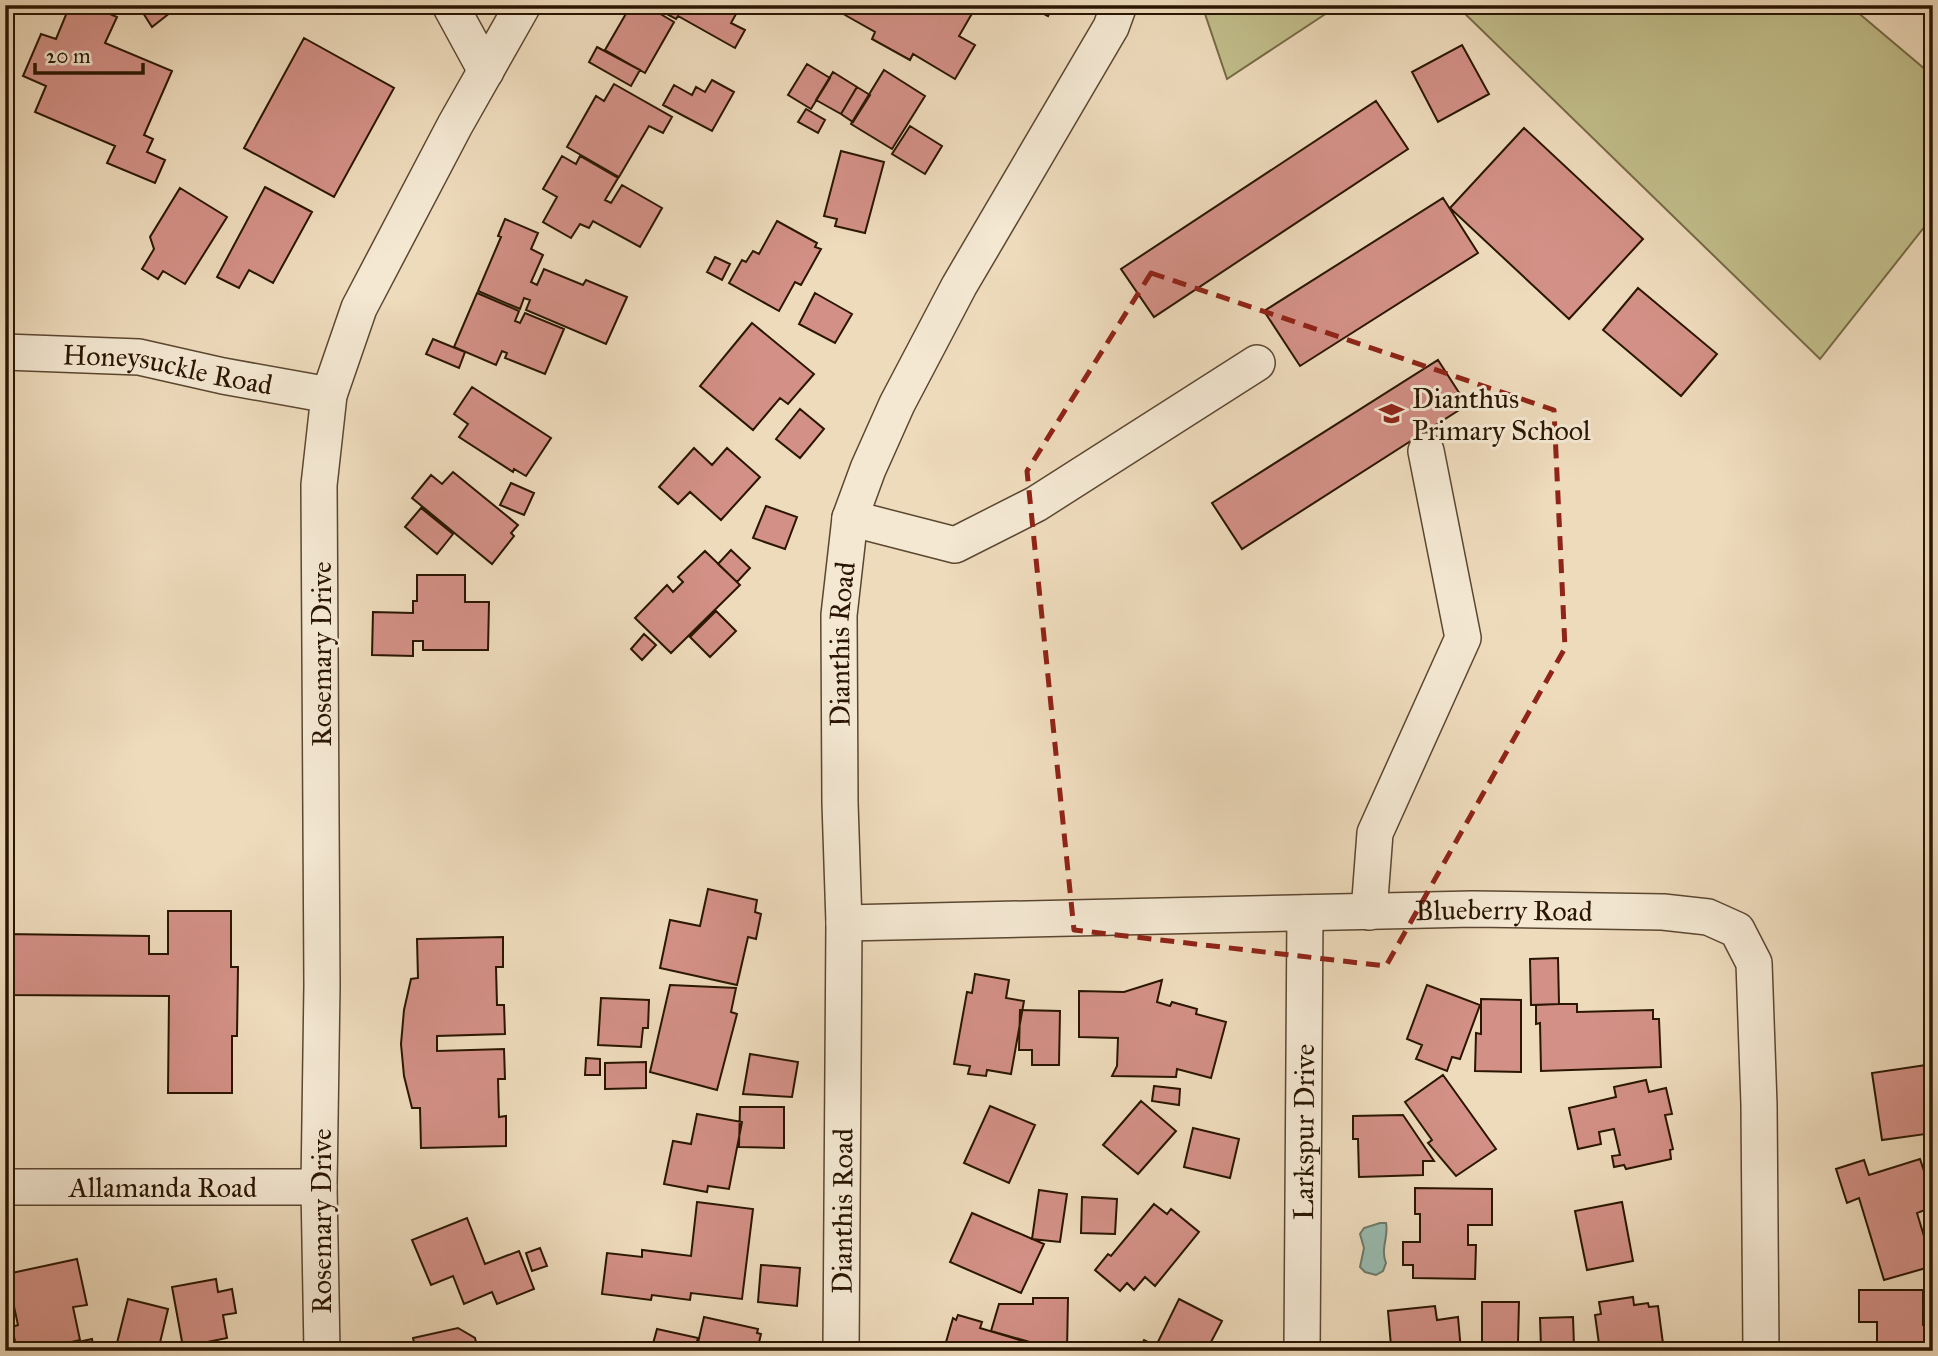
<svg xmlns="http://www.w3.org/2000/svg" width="1938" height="1356" font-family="'IM FELL Great Primer',serif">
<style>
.green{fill:#c1be8b;stroke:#766a46;stroke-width:2}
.water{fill:#99bbb0;stroke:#6d796a;stroke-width:2}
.building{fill:#d39086;stroke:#2a1602;stroke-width:2}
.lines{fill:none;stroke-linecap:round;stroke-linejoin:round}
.minor-casing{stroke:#5b4730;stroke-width:38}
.minor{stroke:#f4e8d3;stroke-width:35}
.marked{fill:none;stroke:#8f2418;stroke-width:5;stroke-dasharray:14 9;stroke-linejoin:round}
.labels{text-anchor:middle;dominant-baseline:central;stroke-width:6;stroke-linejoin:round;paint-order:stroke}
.street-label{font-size:28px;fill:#2a1602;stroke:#f4e8d3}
.poi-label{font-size:28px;fill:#2a1602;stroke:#f4e8d3;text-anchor:start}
</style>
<rect width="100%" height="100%" fill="#eedbbc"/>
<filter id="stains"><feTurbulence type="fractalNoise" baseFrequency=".00286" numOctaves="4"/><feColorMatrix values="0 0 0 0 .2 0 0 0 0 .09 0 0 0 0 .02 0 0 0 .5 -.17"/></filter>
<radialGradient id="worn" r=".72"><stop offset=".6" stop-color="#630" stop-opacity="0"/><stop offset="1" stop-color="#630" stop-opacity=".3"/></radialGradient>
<path class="green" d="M1202,5h137l-112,74z
M1460,5h389l84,71v140l-113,143 -362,-352z"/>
<path class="water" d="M1380,1223h6c3,14 -6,25 0,40l-3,8 -7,4 -11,-3 -5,-5 4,-19 -4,-14 4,-6z"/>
<path class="building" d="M70,5h19l28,12 -12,26 67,28 -28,64 9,4 -6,13 18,8 -10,23 -48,-20 8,-17 -80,-34 11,-26 -23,-10 18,-42 15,5z
M138,5h42l-28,22z
M631,5h14l29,17 -29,51 -40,-23z
M650,5h91l-10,18 14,7 -10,18 -57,-32 -2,3z
M851,5h115l8,5 -15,26 16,9 -20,34 -42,-25 -3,6 -38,-21 3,-7 -30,-17z
M1027,5h26l-5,11z
M304,38l90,50 -60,109 -90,-49z
M1462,45l27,49 -51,28 -26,-50z
M597,47l43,23 -9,16 -42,-24z
M807,64l23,14 -19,31 -23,-14z
M884,70l41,26 -33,53 -41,-25z
M833,72l24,15 -16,27 -25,-14z
M712,80l22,12 -22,39 -49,-26 11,-20 18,10 4,-8 9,5z
M614,84l58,33 -9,16 -14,-7 -30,51 -52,-30 29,-51 8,5z
M857,87l13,8 -17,27 -12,-8z
M1376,101l32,48 -254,168 -33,-48z
M806,109l19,11 -7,13 -20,-11z
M910,126l32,20 -17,28 -33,-20z
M1524,128l119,111 -74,80 -119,-111z
M841,151l43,11 -19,71 -30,-7 2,-7 -13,-3z
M562,156l14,8 4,-8 38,22 -13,22 6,3 11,-18 40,23 -22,39 -47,-26 -4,7 -9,-4 -9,14 -28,-16 14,-25 -14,-8z
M265,187l47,25 -39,71 -24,-13 -10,18 -22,-11z
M180,188l47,29 -42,67 -22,-13 -5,8 -16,-10 12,-20 -4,-12z
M1443,198l35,55 -178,113 -36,-55z
M505,219l33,14 -7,16 12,6 -12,27 6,3 7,-16 39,16 3,-5 41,17 -21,47 -80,-34 4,-10 -6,-2 -4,11 -42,-18 23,-54 -3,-1z
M777,221l40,22 -2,4 6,2 -20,36 -6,-3 -16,29 -50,-28 13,-23 4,2 7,-11 6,3z
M715,257l15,7 -8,16 -15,-8z
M1638,288l79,66 -36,42 -78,-66z
M477,293l42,18 -4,10 5,2 5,-10 39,16 -19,45 -40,-16 2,-5 -5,-2 -6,14 -42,-18z
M815,293l37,21 -17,29 -36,-19z
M752,323l62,51 -26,30 -8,-6 -27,32 -53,-44z
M433,339l32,13 -6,16 -33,-14z
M1438,360l29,45 -225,144 -30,-46z
M472,387l79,51 -25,38 -12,-7 -1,3 -54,-35 9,-13 -14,-10z
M800,409l24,20 -24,29 -24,-19z
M694,448l18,17 15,-17 33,29 -39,43 -31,-28 -12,12 -19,-17z
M453,472l65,53 -7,8 3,3 -22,28 -80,-66 19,-23 11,9z
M511,483l23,10 -10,22 -24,-10z
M766,506l31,11 -12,32 -32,-11z
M421,508l32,26 -16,20 -32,-27z
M731,550l19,18 -13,14 -19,-18z
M705,551l35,34 -69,68 -36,-35 32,-33 6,7 10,-10 -5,-5z
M417,575h48v27h24l-1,48h-65v-9h-10v15l-41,-1 1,-43 40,1v-12h4z
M716,611l20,20 -26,26 -20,-20z
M644,634l12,11 -14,15 -11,-11z
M708,889l49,11 -2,12 6,2 -5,25 -8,-2 -11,48 -77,-17 10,-48 30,6z
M168,911h63v56h7l-1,69h-5v57h-64l1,-97 -164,-1v-61l144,2v18h19z
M503,937v30h-7l1,38h7l1,29 -68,2v15l67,-2 1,30h-7l1,38 7,-1v30l-85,2 -1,-40h-8l-8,-32 -3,-32 3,-34 7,-31 7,-1 -1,-39z
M1558,958l1,46 -28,1 -1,-46z
M975,974l34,6 -3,18 18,3 -13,73 -24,-4 -1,6 -18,-2 2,-8 -16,-2 13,-72 5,1z
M1162,980l-5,22 13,4 2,-4 25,7 -1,5 30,8 -15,56 -34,-9 -1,8 -64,-1 5,-10 1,-28 -39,-1v-46l45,1z
M670,985l66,3 -5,24 6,2 -20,76 -67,-18z
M1427,985l53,20 -20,54 -8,-2 -5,14 -31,-12 6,-14 -15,-6z
M601,998l48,2 -1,28h-5l-2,19 -43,-2z
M1481,999l40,1v72l-46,-1 1,-38 5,1z
M1559,1004h18v8l76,-2v9h6l2,48 -120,4 -1,-48 -4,1v-19z
M1020,1010l40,1 -1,54h-27v-15h-13z
M750,1054l48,8 -6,35 -49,-3z
M586,1058l14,1v16h-15z
M646,1062v26l-41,1v-26z
M1933,1064v69l-51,7 -10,-67z
M1443,1075l53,74 -40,27 -28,-33 4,-3 -27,-38z
M1646,1080l3,12 17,-4 6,26 -7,1 8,34 -3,1 1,9 -45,10 -2,-4 -10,2 -2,-11 8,-1 -6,-26 -15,3 2,12 -23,5 -9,-41 47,-11 -2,-10z
M1154,1086l26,3 -1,16 -27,-4z
M1141,1101l35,30 -38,43 -35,-29z
M990,1106l45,19 -26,58 -45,-20z
M740,1107h44v41l-45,-1z
M697,1114l45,8 -13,67 -21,-3 -1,6 -43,-8 9,-43 18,3z
M1403,1115l31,46h-11v14l-64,2 -1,-38h-5v-23z
M1193,1128l46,11 -9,39 -46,-11z
M1920,1159l11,33 -6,1 5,15 -13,5 16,53 -49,14 -25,-82 -12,5 -11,-34 28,-9 5,15z
M1415,1188l77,1v36h-24v20h8l-1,34 -62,-1v-13h-10v-23h17v-28h-5z
M1039,1190l28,4 -7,48 -28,-3z
M1082,1197l35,2 -2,35 -34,-1z
M697,1202l56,7 -11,90 -51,-6 -1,7 -38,-5 -1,5 -49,-6 5,-41 35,4v-7l49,6z
M1622,1202l11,59 -46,9 -12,-59z
M1154,1204l13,10 4,-5 28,23 -44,54 -10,-9 -11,13 -7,-7 -7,8 -25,-21 13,-16 3,2z
M972,1213l72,31 -23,49 -71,-31z
M467,1218l18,46 34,-13 15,38 -37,15 -5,-12 -28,12 -11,-28 -22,9 -19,-45z
M540,1248l7,18 -15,5 -6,-18z
M77,1259l10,46 -14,2 7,33 -48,11h-15l-5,-24 6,-2 -11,-51z
M761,1265l39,3 -3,38 -39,-4z
M216,1279l2,13 14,-3 4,24 -13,2 4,23 -44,9 -11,-60z
M1859,1290h64v35h10v20h-9v6h-47v-29h-18z
M1633,1297l1,8 14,-2 1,4 9,-1 6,45h-64l-5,-36 6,-1 -2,-12z
M1033,1298h35l-1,53h-21l1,-4 -56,-16 8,-27h34z
M128,1299l40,10 -10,42h-43z
M1179,1299l43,22 -11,21 9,4 -3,5h-79l6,-11 12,6z
M1482,1302h37l-1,41h-36z
M1435,1306l2,14 21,-3 3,34h-74l-1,-4 5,-1 -3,-35z
M958,1315l24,7 -2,6 56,17 -2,6h-100l1,-5 9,3 9,-31 3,2z
M704,1317l54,12 -1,4 4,1 -4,17h-61z
M1573,1317l1,29 -33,1 -1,-29z
M458,1328l17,10 3,13h-62l-3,-13z
M657,1329l41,9 -4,13h-43z
M92,1339l2,12h-57z
M1482,1346l20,1v4h-20z"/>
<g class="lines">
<defs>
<g id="minor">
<path d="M450,5l36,66"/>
<path id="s1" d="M5,352l134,5 84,19 106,19"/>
<path d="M850,518l105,27 81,-41 221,-141"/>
<path d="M1369,912l6,-79 88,-195 -37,-187"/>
<path id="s2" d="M844,923l629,-14 190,3 45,5 29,13 17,33 5,142 2,246"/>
<path id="s3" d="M5,1187h314"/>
<path d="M322,1351l-3,-164 3,-202 -3,-500 10,-90 30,-87 96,-183 68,-120"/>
<path id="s4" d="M841,1351l3,-428 -4,-120 -1,-188 11,-97 18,-49 29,-65 62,-118 152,-259 8,-22"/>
<path id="s5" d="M1302,1351l3,-438"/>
</g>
</defs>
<use href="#minor" class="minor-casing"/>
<use href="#minor" class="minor"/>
</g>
<path class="marked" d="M1151,273l403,137 11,238 -179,318 -312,-36 -47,-459z"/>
<defs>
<symbol id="school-bare" viewBox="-9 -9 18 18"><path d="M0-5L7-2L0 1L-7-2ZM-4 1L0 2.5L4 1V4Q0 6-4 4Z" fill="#8f2418" stroke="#f4e8d3" stroke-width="2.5" paint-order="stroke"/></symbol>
</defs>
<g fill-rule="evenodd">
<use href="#school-bare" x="1374" y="396" width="35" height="35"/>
</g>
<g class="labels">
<g class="street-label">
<text stroke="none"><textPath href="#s1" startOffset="164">Honeysuckle Road</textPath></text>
<text stroke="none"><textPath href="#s4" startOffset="707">Dianthis Road</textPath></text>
<text transform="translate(321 654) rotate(-90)">Rosemary Drive</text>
<text stroke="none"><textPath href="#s2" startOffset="660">Blueberry Road</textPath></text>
<text stroke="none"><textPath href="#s5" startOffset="219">Larkspur Drive</textPath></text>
<text stroke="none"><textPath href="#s3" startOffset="158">Allamanda Road</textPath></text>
<text stroke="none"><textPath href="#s4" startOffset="140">Dianthis Road</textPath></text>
<text transform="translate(321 1221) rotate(-90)">Rosemary Drive</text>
</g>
<g class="poi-label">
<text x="1412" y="398">Dianthus<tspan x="1412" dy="32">Primary School</tspan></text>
</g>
</g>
<rect width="1938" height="1356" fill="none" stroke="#eedbbc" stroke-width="28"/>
<rect x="7" y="7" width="1924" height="1342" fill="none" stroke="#2a1602" stroke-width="3.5"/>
<rect x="14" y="14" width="1910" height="1328" fill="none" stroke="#2a1602" stroke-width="2"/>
<path d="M35 63v10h108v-10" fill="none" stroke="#2a1602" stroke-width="3.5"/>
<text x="46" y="63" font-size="21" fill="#2a1602" stroke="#f4e8d3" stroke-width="5" paint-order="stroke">20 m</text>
<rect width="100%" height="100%" filter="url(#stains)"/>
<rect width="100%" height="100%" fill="url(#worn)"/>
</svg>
